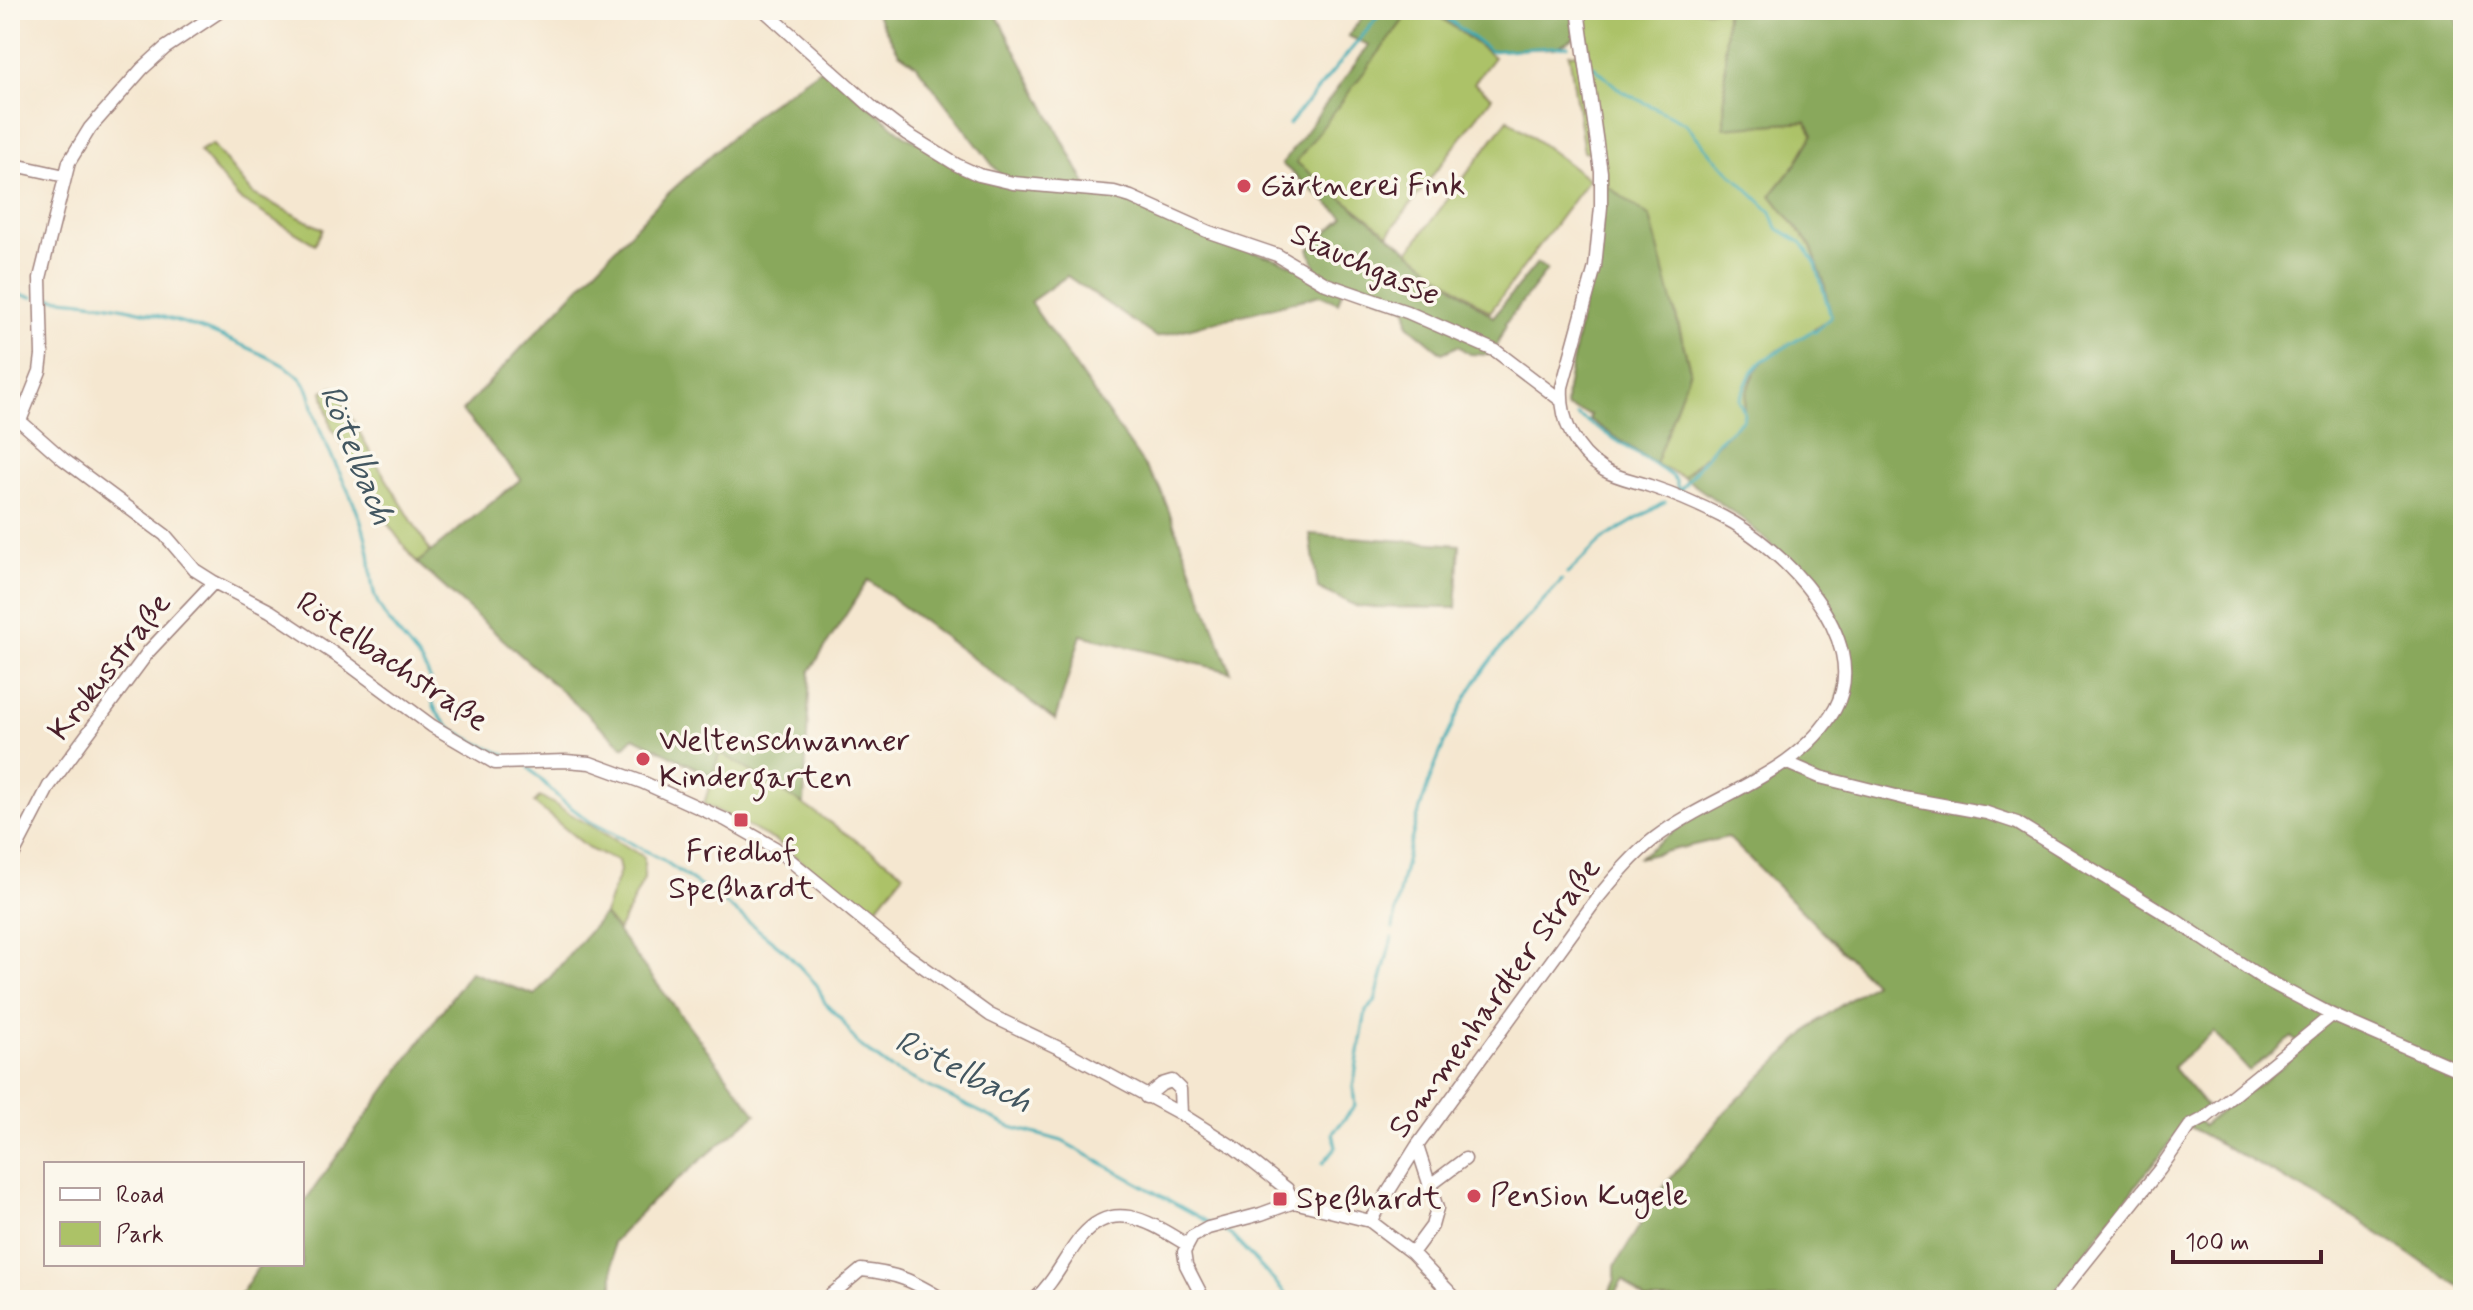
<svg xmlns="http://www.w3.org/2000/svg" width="2473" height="1310" font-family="Mynerve,sans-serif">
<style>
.green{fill:#acc267;stroke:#7b7049;stroke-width:2}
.forest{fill:#89a85c;stroke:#6a6444;stroke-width:2;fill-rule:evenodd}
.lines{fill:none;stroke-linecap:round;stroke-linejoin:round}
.stream{stroke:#39aab3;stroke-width:3}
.minor-casing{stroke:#a0837e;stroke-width:15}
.minor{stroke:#fff;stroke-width:12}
.poi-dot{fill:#d1495b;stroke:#fbf7ec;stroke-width:3}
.labels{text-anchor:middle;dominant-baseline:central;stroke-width:7;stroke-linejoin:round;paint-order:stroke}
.poi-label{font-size:32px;fill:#4a1f2b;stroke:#fbf7ec;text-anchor:start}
.street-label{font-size:32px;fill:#4a1f2b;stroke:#fbf7ec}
.water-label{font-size:34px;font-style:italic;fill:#435761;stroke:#fbf7ec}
</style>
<rect width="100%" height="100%" fill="#fbf7ec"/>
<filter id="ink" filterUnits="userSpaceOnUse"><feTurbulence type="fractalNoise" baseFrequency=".0125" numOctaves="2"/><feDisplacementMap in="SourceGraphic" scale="16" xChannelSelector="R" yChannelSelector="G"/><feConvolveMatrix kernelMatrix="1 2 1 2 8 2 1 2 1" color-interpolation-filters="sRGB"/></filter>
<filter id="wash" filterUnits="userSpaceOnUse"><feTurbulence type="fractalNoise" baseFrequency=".006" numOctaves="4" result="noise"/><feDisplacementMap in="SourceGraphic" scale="32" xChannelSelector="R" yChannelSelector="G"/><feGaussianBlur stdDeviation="1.8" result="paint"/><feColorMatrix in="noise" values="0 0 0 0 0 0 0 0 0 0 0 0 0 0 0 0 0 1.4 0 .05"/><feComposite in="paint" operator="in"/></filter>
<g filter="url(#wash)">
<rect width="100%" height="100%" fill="#f5e7d0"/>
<path class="green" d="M1411,10h20l63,47 -20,26 18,14 -104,137 -93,-72z
M1583,10h143l-2,117 83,-5 6,12 -17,30 -25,31 40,51 13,36 7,36c-47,38 -83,27 -88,101l-60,58 -28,-13 35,-94 -15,-59 -69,-126z
M1578,53l16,98 -10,1 -15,-98z
M1508,119l81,60 -99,133 -82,-60z
M212,144l41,50 70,35 -8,15 -76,-45 -40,-48z
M334,387l45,80 52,85 -14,11 -35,-47 -26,-51 -25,-38 -8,-36z
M720,752l84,53 100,68 -34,43 -94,-75 -72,-37z
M540,796l104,61v22l-26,52 -14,-17 16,-43 -2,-10 -27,-11 -57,-47z"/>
<path class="forest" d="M874,10h120l96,182 40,8 77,38 67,20 45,17 -10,-26 35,-32 -62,-53 87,-119 -21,-9 20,-26h43l-115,152 197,155 44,-54 10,7 -42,54 1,2 -14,29 -23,-1 -11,-8 -16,7 -34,-28 -1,-17 -63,-23 -6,18 -18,-8 -164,42 -89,-61 -37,26 130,186 71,184 -150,-37 -26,85 -187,-140 -58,91 -6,134 -84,-53 -8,24 -78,-39 -10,10 -207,-184 104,-84 -59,-68 201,-213 97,-87 63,-44 82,69 102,48 -91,-119 -17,-12z
M1431,10h142l1,28 -19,10 -69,3z
M1726,10h728l9,29v161l-8,5 8,19v1065l-111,-73 -168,-92 -136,176h-403l-22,-20 -13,20h-4l9,-21v-13l47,-77 63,-77 93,-91 56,-38 -146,-146 -90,21 64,-47 75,-40 54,-48 17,-65 -4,-23 -25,-39 -29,-34 -45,-41 -62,-44 60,-58c5,-75 41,-62 88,-102l-7,-35 -13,-36 -40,-51 25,-31 17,-30 -7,-12 -82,6zM2214,1032l35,39 43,-34 11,10c-29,31 -68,50 -100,79l-7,-8 10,-12 -33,-39z
M1606,185l44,32 40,153 -35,94 -66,-45 2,-4 -25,-8 1,-18z
M1310,534l150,11 -4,63 -98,-1 -40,-19z
M604,914l152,200 -104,87 -39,41v47l-13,11h-363l23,-36h42v-59l168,-233 65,23z"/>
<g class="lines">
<path class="stream" d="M1436,10l54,41 78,-5
M1593,66l28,25 64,32 27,32 59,57 6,16 25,15 14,21 15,53 -16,15 -3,-1 -50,30 -11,12 -12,27 5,12 -1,7 -25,22 -40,52
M1289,124l95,-114
M10,293l23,4
M51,298c72,5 139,22 204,53 17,8 39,17 50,33 7,10 7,23 11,35 14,42 44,84 52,129 4,17 1,36 9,53 10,24 32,42 46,64 10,14 6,18 9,34 6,32 47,44 74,56
M1577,415l95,61 4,5 3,12
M1567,574l36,-35 62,-37
M529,768l31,31 29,22 74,39 67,47 56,45 31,33 8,18 16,16 17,25 32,24 121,59 51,14 148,82
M1393,928c12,-77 35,-159 72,-228 24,-45 63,-82 97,-120
M1323,1163l13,-16 -3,-14 22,-27 -2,-19 13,-76 9,-9 17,-64
M1220,1229l11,6 61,65"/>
</g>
</g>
<g filter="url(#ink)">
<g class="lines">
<defs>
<path id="minor" d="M764,10l109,98 34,26 50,31 22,10 34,8 101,9 17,5 78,35 68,23 49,29 81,28 89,39 66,50
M10,164l55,12
M10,416l10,5 43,38 102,76 30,35 19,12 56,29 69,46 93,69 63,37 71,-2 24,2 52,19 84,38 49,28 125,102 90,65 73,35 118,64 54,34 52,41 7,13
M20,421l20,-50 2,-16 -2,-77 29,-116 21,-34 52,-59 23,-21 57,-38
M1785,762l35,15 84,21 83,15 30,10 155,95 92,61 68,36 131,57
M10,861l39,-75 100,-135 65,-69
M1146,1097l16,-13 10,-3 8,8 1,25
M1429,1186l36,-27
M1370,1221l47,-75 179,-246c18,-22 37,-45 59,-62 58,-44 143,-63 180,-129 39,-71 -55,-163 -112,-192 -23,-12 -49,-23 -73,-31 -15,-5 -33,-8 -46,-16 -29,-19 -44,-49 -42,-83l33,-120 6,-60v-35l-23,-162
M1412,1253l20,-27 5,-18 -20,-62
M825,1300l36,-30c36,3 52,11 83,30
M1034,1300c21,-18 31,-44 48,-64 33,-39 70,-12 104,8
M1204,1300l-18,-35 -2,-13 8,-15 16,-9 53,-14 33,-12 76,19 42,32 45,47
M2055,1300l105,-131 30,-43 15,-8 127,-103"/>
</defs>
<use href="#minor" class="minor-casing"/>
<use href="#minor" class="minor"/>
</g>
</g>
<g class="poi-dot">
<circle cx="1244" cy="186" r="8"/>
<circle cx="643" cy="759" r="8"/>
<rect x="733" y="812" width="16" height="16" rx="4"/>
<circle cx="1474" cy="1196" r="8"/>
<rect x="1272" y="1191" width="16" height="16" rx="4"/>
</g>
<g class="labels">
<g class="poi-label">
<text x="1260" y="186">Gärtnerei Fink</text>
<text x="659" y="741">Weltenschwanner<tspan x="659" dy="37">Kindergarten</tspan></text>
<text x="741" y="852" text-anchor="middle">Friedhof<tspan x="741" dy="37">Speßhardt</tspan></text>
<text x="1490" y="1196">Pension Kugele</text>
<text x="1296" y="1199">Speßhardt</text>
</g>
<g class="street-label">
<text transform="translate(1365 265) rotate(24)">Stauchgasse</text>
<text transform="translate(392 662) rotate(34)">Rötelbachstraße</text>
<text transform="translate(110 667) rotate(-52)">Krokusstraße</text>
<text transform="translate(1495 998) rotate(-54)">Sommenhardter Straße</text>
</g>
<g class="water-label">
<text transform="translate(356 455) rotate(68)">Rötelbach</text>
<text transform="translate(963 1072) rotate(26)">Rötelbach</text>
</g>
</g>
<rect width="2473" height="1310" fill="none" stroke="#fbf7ec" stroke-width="40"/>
<rect x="44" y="1162" width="260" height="104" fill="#fbf7ec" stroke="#b4a19f" stroke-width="2"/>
<rect x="60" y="1188" width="40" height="12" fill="#ffffff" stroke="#b4a19f" stroke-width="2"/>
<text x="116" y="1202" font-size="24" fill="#4a1f2b">Road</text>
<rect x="60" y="1222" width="40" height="24" fill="#acc267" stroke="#b4a19f" stroke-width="2"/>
<text x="116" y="1242" font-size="24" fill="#4a1f2b">Park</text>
<path d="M2173 1250v12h148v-12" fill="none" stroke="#4a1f2b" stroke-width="4"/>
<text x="2185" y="1250" font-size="24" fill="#4a1f2b" stroke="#fbf7ec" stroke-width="6" paint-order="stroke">100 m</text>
</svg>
